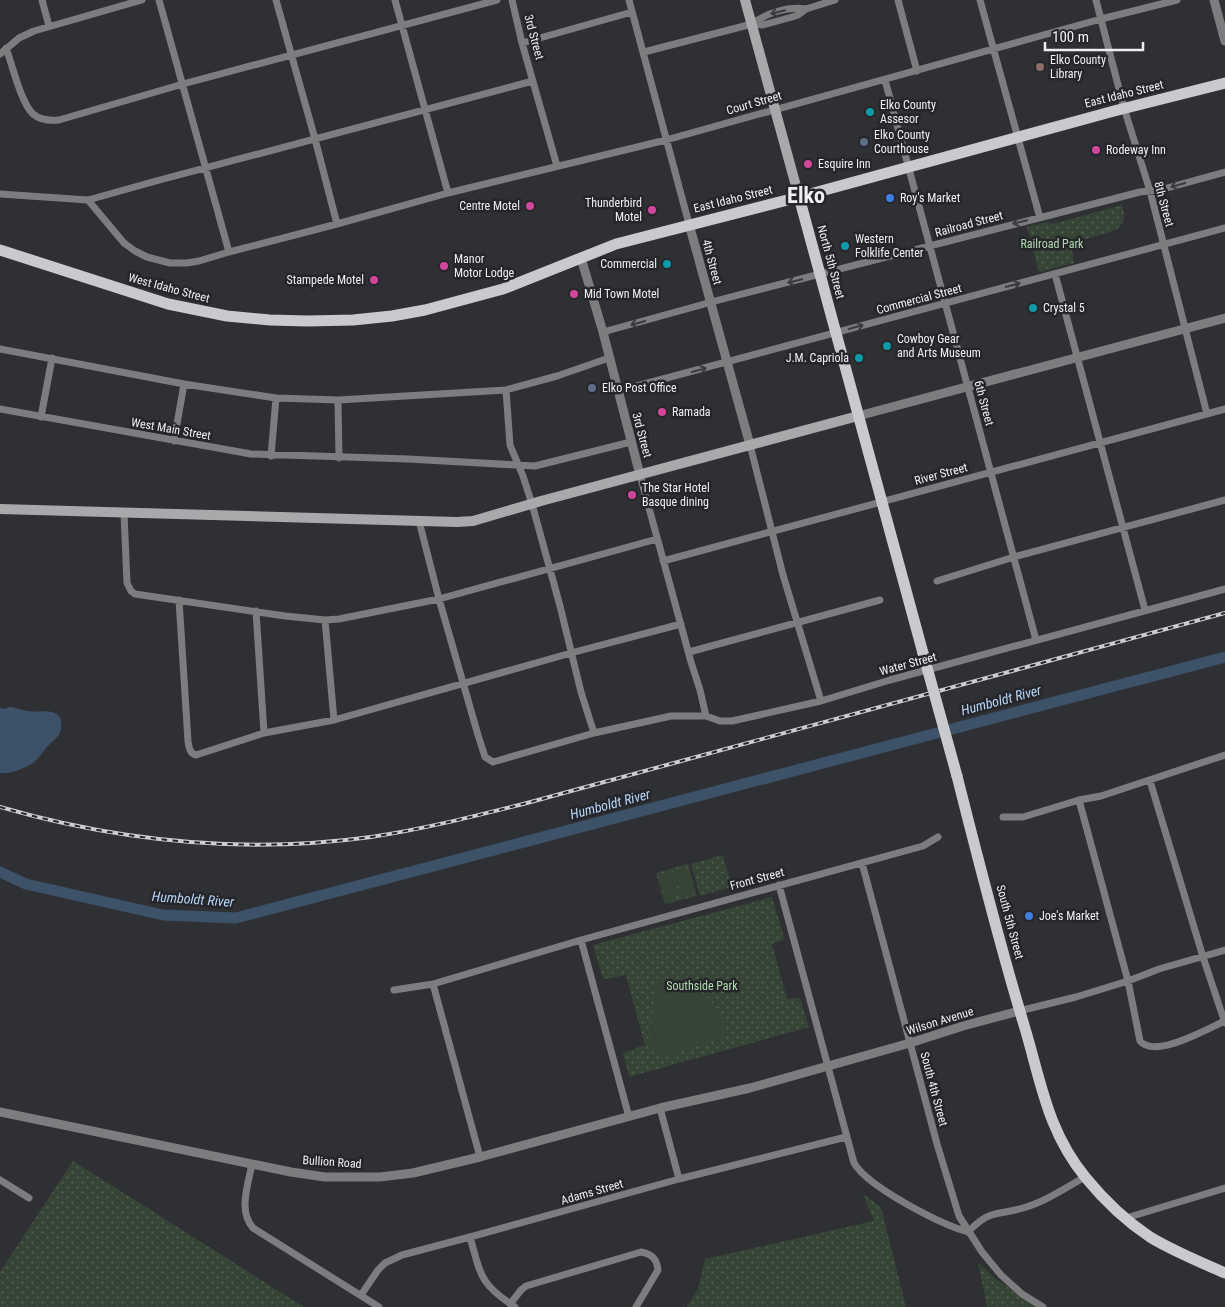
<svg xmlns="http://www.w3.org/2000/svg" width="1225" height="1307" font-family="'Roboto Condensed',sans-serif">
<style>
.green{fill:url(#green-dots)}
.pitch{fill:#364435}
.water{fill:#3d5168}
.lines{fill:none;stroke-linecap:round;stroke-linejoin:round}
.river{stroke:#3d5168;stroke-width:11}
.minor{stroke:#7d7d7f;stroke-width:7}
.tertiary{stroke:#7d7d7f;stroke-width:9}
.secondary{stroke:#a9a8ab;stroke-width:10}
.primary{stroke:#cac9cd;stroke-width:11}
.rail-casing{stroke:#cdcdcf;stroke-width:4}
.rail{stroke:#26262a;stroke-width:2;stroke-dasharray:5.5;stroke-linecap:butt}
.primary-bridge{stroke:#cac9cd;stroke-width:11}
.oneway{stroke:#3c3c3f}
.education-dot{fill:#8d6e63;stroke:#26262a;stroke-width:2}
.culture-dot{fill:#0f9aa8;stroke:#26262a;stroke-width:2}
.service-dot{fill:#5c6f8a;stroke:#26262a;stroke-width:2}
.hotel-dot{fill:#d1479c;stroke:#26262a;stroke-width:2}
.shop-dot{fill:#3f7fe0;stroke:#26262a;stroke-width:2}
.labels{text-anchor:middle;dominant-baseline:central;stroke-width:5;stroke-linejoin:round;paint-order:stroke}
.street-label{font-size:12px;fill:#efeff1;stroke:#26262a}
.poi-label{font-size:12px;fill:#efeff1;stroke:#26262a;text-anchor:start}
.park-label{font-size:12px;fill:#b0dbaf;stroke:#26262a}
.water-label{font-size:14px;font-style:italic;fill:#b4d4f8;stroke:#26262a}
.town-label{font-size:22px;font-weight:bold;fill:#efeff1;stroke:#26262a}
</style>
<defs>
<pattern id="green-dots" width="8" height="8" patternUnits="userSpaceOnUse" patternTransform="scale(1.25)"><rect width="8" height="8" fill="#364435"/><path d="M2 2h.1M6 6h.1" fill="none" stroke="#535f53" stroke-width="1.8" stroke-linecap="round"/></pattern>
</defs>
<rect width="100%" height="100%" fill="#2f3034"/>
<path class="green" d="M1122,205c13,37 -39,24 -50,44l2,14 -35,9 -12,-45 20,-5 6,2z
M723,855l9,32 -32,9 -9,-32z
M688,864l9,32 -32,8 -9,-31z
M772,897l12,40 -1,3 -11,4 15,55 13,-1 9,29 -180,50 -6,-24 22,-8 -19,-70 -21,4 -2,-1 -10,-33z
M73,1161l231,146h-304v-35z
M863,1194l18,13 25,100h-219l11,-18 7,-30 169,-38z
M978,1263l19,17 42,27h-52z"/>
<path class="pitch" d="M689,868l6,24 -14,4 -7,-25z
M673,872l6,24 -14,4 -7,-24z
M655,979c7,1 14,0 20,1 28,5 47,29 51,55l-60,22 -11,-6 -4,-7z"/>
<path class="water" d="M10,707c7,0 12,4 19,4 9,2 22,-3 30,5 2,2 2,5 2,7 2,13 -8,17 -15,25 -5,6 -7,11 -13,15 -10,6 -21,11 -33,10v-65l4,1z"/>
<g class="lines">
<path class="river" d="M0,872l26,12 137,31 73,3 989,-261"/>
<path class="minor" d="M42,0l7,26
M159,0l70,252
M276,0l39,139 22,85
M395,0l53,193
M512,0l10,43 35,123
M629,0l60,224
M898,0l19,71
M980,0l60,218
M1096,0l28,108 26,83 57,223
M752,24c15,-11 35,-18 54,-15
M522,43l110,-31
M6,48c6,16 15,55 27,66 7,6 16,7 26,6l124,-36 314,-84
M644,52l108,-28 11,1 29,-8 6,-2 8,-6 29,-9
M0,54l19,-16 15,-7 108,-31
M885,80l151,560
M0,194l88,6 68,-19 377,-100
M88,200l36,43 11,8 12,6 23,6h17l12,-2 30,-9 108,-28 111,-31 218,-53 435,-121 76,-19
M1055,274l90,336
M603,332l116,-32 421,-108 20,-2 65,-18
M0,349l184,35 92,14 62,2 168,-10 51,-14 52,-18
M506,390l4,55 13,31 9,28 28,102 21,86 13,41
M618,391l607,-163
M338,400l1,58
M0,409l251,45 157,5 127,7 96,-24
M41,417l11,-59
M174,441l10,-57
M750,445l33,130 38,126
M271,456l5,-58
M640,475l51,187 9,28 6,26
M124,513l3,70 4,8 4,3 150,22 40,4 14,-1 100,-20 218,-60
M419,521l20,78 39,136 7,22 8,5 101,-29 77,-17h35l14,5h12l89,-20 69,-21 335,-91
M663,561l562,-152
M937,581l77,-24 211,-57
M179,600l9,141c1,6 1,12 8,14l68,-22 70,-13 237,-67 110,-29
M256,611l8,122
M325,620l9,100
M689,652l191,-52
M1150,781l53,176 22,66
M1079,800l49,181 12,60c15,18 67,-12 85,-20
M1003,817h20l56,-17 22,-4 124,-41
M862,863l75,281 22,72 23,36 19,23 21,19 21,13
M779,885l75,278c14,24 86,61 114,69
M581,940l48,177
M433,984l47,173
M394,990l39,-6 148,-44 342,-94 15,-9
M1019,1011l57,-14 52,-16 31,-12 66,-19
M660,1108l19,71
M252,1164c-4,21 -14,47 1,64l126,79
M0,1180l29,18
M1126,1218l99,-30
M968,1232c22,-23 28,-16 55,-24 22,-6 42,-20 62,-31
M470,1237c11,39 10,47 45,70
M361,1295l17,-25 7,-7 17,-8 68,-18 209,-58 167,-42
M510,1304l11,-14 5,-4 115,-34c11,2 16,7 17,18l-22,37"/>
<path class="tertiary" d="M1214,0l11,41
M689,224l61,221
M581,258l22,74 37,143
M858,416l367,-98
M0,1112l291,60 34,5h55l33,-4 67,-16 180,-49 90,-20 160,-45 53,-17 56,-15"/>
<path class="secondary" d="M745,0l54,197
M0,509l457,13 16,-1 68,-20 317,-85"/>
<path class="primary" d="M799,197l124,456
M0,250l168,54 59,12 43,4 38,1 45,-1 39,-4 33,-6 78,-21 113,-45 183,-47 315,-86 111,-28
M957,776c21,83 42,167 67,249 17,56 23,106 62,153 18,22 40,43 64,59 23,14 50,25 75,36"/>
<defs>
<path id="rail" d="M0,807c121,35 246,47 371,30 53,-8 104,-21 156,-34l698,-190"/>
</defs>
<use href="#rail" class="rail-casing"/>
<use href="#rail" class="rail"/>
<path class="primary-bridge" d="M923,653l34,123"/>
</g>
<defs><path id="oneway-shaft" d="M-6 0H5M1.5-3L5.5 0L1.5 3" fill="none" stroke-width="1.6" stroke-linecap="round" stroke-linejoin="round" transform="scale(1.25)"/></defs>
<g class="oneway">
<use href="#oneway-shaft" transform="translate(778 12) rotate(166)"/>
<use href="#oneway-shaft" transform="translate(1178 185) rotate(164)"/>
<use href="#oneway-shaft" transform="translate(1020 222) rotate(166)"/>
<use href="#oneway-shaft" transform="translate(795 281) rotate(166)"/>
<use href="#oneway-shaft" transform="translate(1013 285) rotate(-15)"/>
<use href="#oneway-shaft" transform="translate(638 323) rotate(164)"/>
<use href="#oneway-shaft" transform="translate(856 327) rotate(-16)"/>
<use href="#oneway-shaft" transform="translate(699 370) rotate(-15)"/>
</g>
<circle class="education-dot" cx="1040" cy="67" r="5"/>
<g class="culture-dot">
<circle cx="870" cy="112" r="5"/>
<circle cx="845" cy="246" r="5"/>
<circle cx="667" cy="264" r="5"/>
<circle cx="1033" cy="308" r="5"/>
<circle cx="887" cy="346" r="5"/>
<circle cx="859" cy="358" r="5"/>
</g>
<g class="service-dot">
<circle cx="864" cy="142" r="5"/>
<circle cx="592" cy="388" r="5"/>
</g>
<g class="hotel-dot">
<circle cx="1096" cy="150" r="5"/>
<circle cx="808" cy="164" r="5"/>
<circle cx="530" cy="206" r="5"/>
<circle cx="652" cy="210" r="5"/>
<circle cx="444" cy="266" r="5"/>
<circle cx="374" cy="280" r="5"/>
<circle cx="574" cy="294" r="5"/>
<circle cx="662" cy="412" r="5"/>
<circle cx="632" cy="495" r="5"/>
</g>
<g class="shop-dot">
<circle cx="890" cy="198" r="5"/>
<circle cx="1029" cy="916" r="5"/>
</g>
<g class="labels">
<g class="street-label">
<text transform="translate(534 37) rotate(75)">3rd Street</text>
<text transform="translate(1124 94) rotate(-14)">East Idaho Street</text>
<text transform="translate(754 103) rotate(-16)">Court Street</text>
<text transform="translate(733 199) rotate(-14)">East Idaho Street</text>
<text transform="translate(1164 204) rotate(75)">8th Street</text>
<text transform="translate(969 224) rotate(-15)">Railroad Street</text>
<text transform="translate(712 262) rotate(75)">4th Street</text>
<text transform="translate(831 262) rotate(75)">North 5th Street</text>
<text transform="translate(169 288) rotate(15)">West Idaho Street</text>
<text transform="translate(919 299) rotate(-15)">Commercial Street</text>
<text transform="translate(984 403) rotate(75)">6th Street</text>
<text transform="translate(171 429) rotate(10)">West Main Street</text>
<text transform="translate(642 435) rotate(75)">3rd Street</text>
<text transform="translate(941 474) rotate(-15)">River Street</text>
<text transform="translate(908 664) rotate(-15)">Water Street</text>
<text transform="translate(757 879) rotate(-15)">Front Street</text>
<text transform="translate(1010 922) rotate(75)">South 5th Street</text>
<text transform="translate(940 1021) rotate(-17)">Wilson Avenue</text>
<text transform="translate(934 1089) rotate(75)">South 4th Street</text>
<text transform="translate(332 1162) rotate(4)">Bullion Road</text>
<text transform="translate(592 1192) rotate(-16)">Adams Street</text>
</g>
<g class="poi-label">
<text x="1050" y="60">Elko County<tspan x="1050" dy="14">Library</tspan></text>
<text x="880" y="105">Elko County<tspan x="880" dy="14">Assesor</tspan></text>
<text x="874" y="135">Elko County<tspan x="874" dy="14">Courthouse</tspan></text>
<text x="1106" y="150">Rodeway Inn</text>
<text x="818" y="164">Esquire Inn</text>
<text x="900" y="198">Roy's Market</text>
<text x="642" y="203" text-anchor="end">Thunderbird<tspan x="642" dy="14">Motel</tspan></text>
<text x="520" y="206" text-anchor="end">Centre Motel</text>
<text x="855" y="239">Western<tspan x="855" dy="14">Folklife Center</tspan></text>
<text x="454" y="259">Manor<tspan x="454" dy="14">Motor Lodge</tspan></text>
<text x="657" y="264" text-anchor="end">Commercial</text>
<text x="364" y="280" text-anchor="end">Stampede Motel</text>
<text x="584" y="294">Mid Town Motel</text>
<text x="1043" y="308">Crystal 5</text>
<text x="897" y="339">Cowboy Gear<tspan x="897" dy="14">and Arts Museum</tspan></text>
<text x="849" y="358" text-anchor="end">J.M. Capriola</text>
<text x="602" y="388">Elko Post Office</text>
<text x="672" y="412">Ramada</text>
<text x="642" y="488">The Star Hotel<tspan x="642" dy="14">Basque dining</tspan></text>
<text x="1039" y="916">Joe's Market</text>
</g>
<g class="park-label">
<text x="1052" y="244">Railroad Park</text>
<text x="702" y="986">Southside Park</text>
</g>
<g class="water-label">
<text transform="translate(1001 700) rotate(-15)">Humboldt River</text>
<text transform="translate(610 804) rotate(-15)">Humboldt River</text>
<text transform="translate(193 899) rotate(4)">Humboldt River</text>
</g>
<g class="town-label">
<text x="806" y="195">Elko</text>
</g>
</g>
<path d="M1045 42v8h98v-8" fill="none" stroke="#efeff1" stroke-width="2.5"/>
<text x="1052" y="42" font-size="15" fill="#efeff1" stroke="#26262a" stroke-width="4" paint-order="stroke">100 m</text>
</svg>
